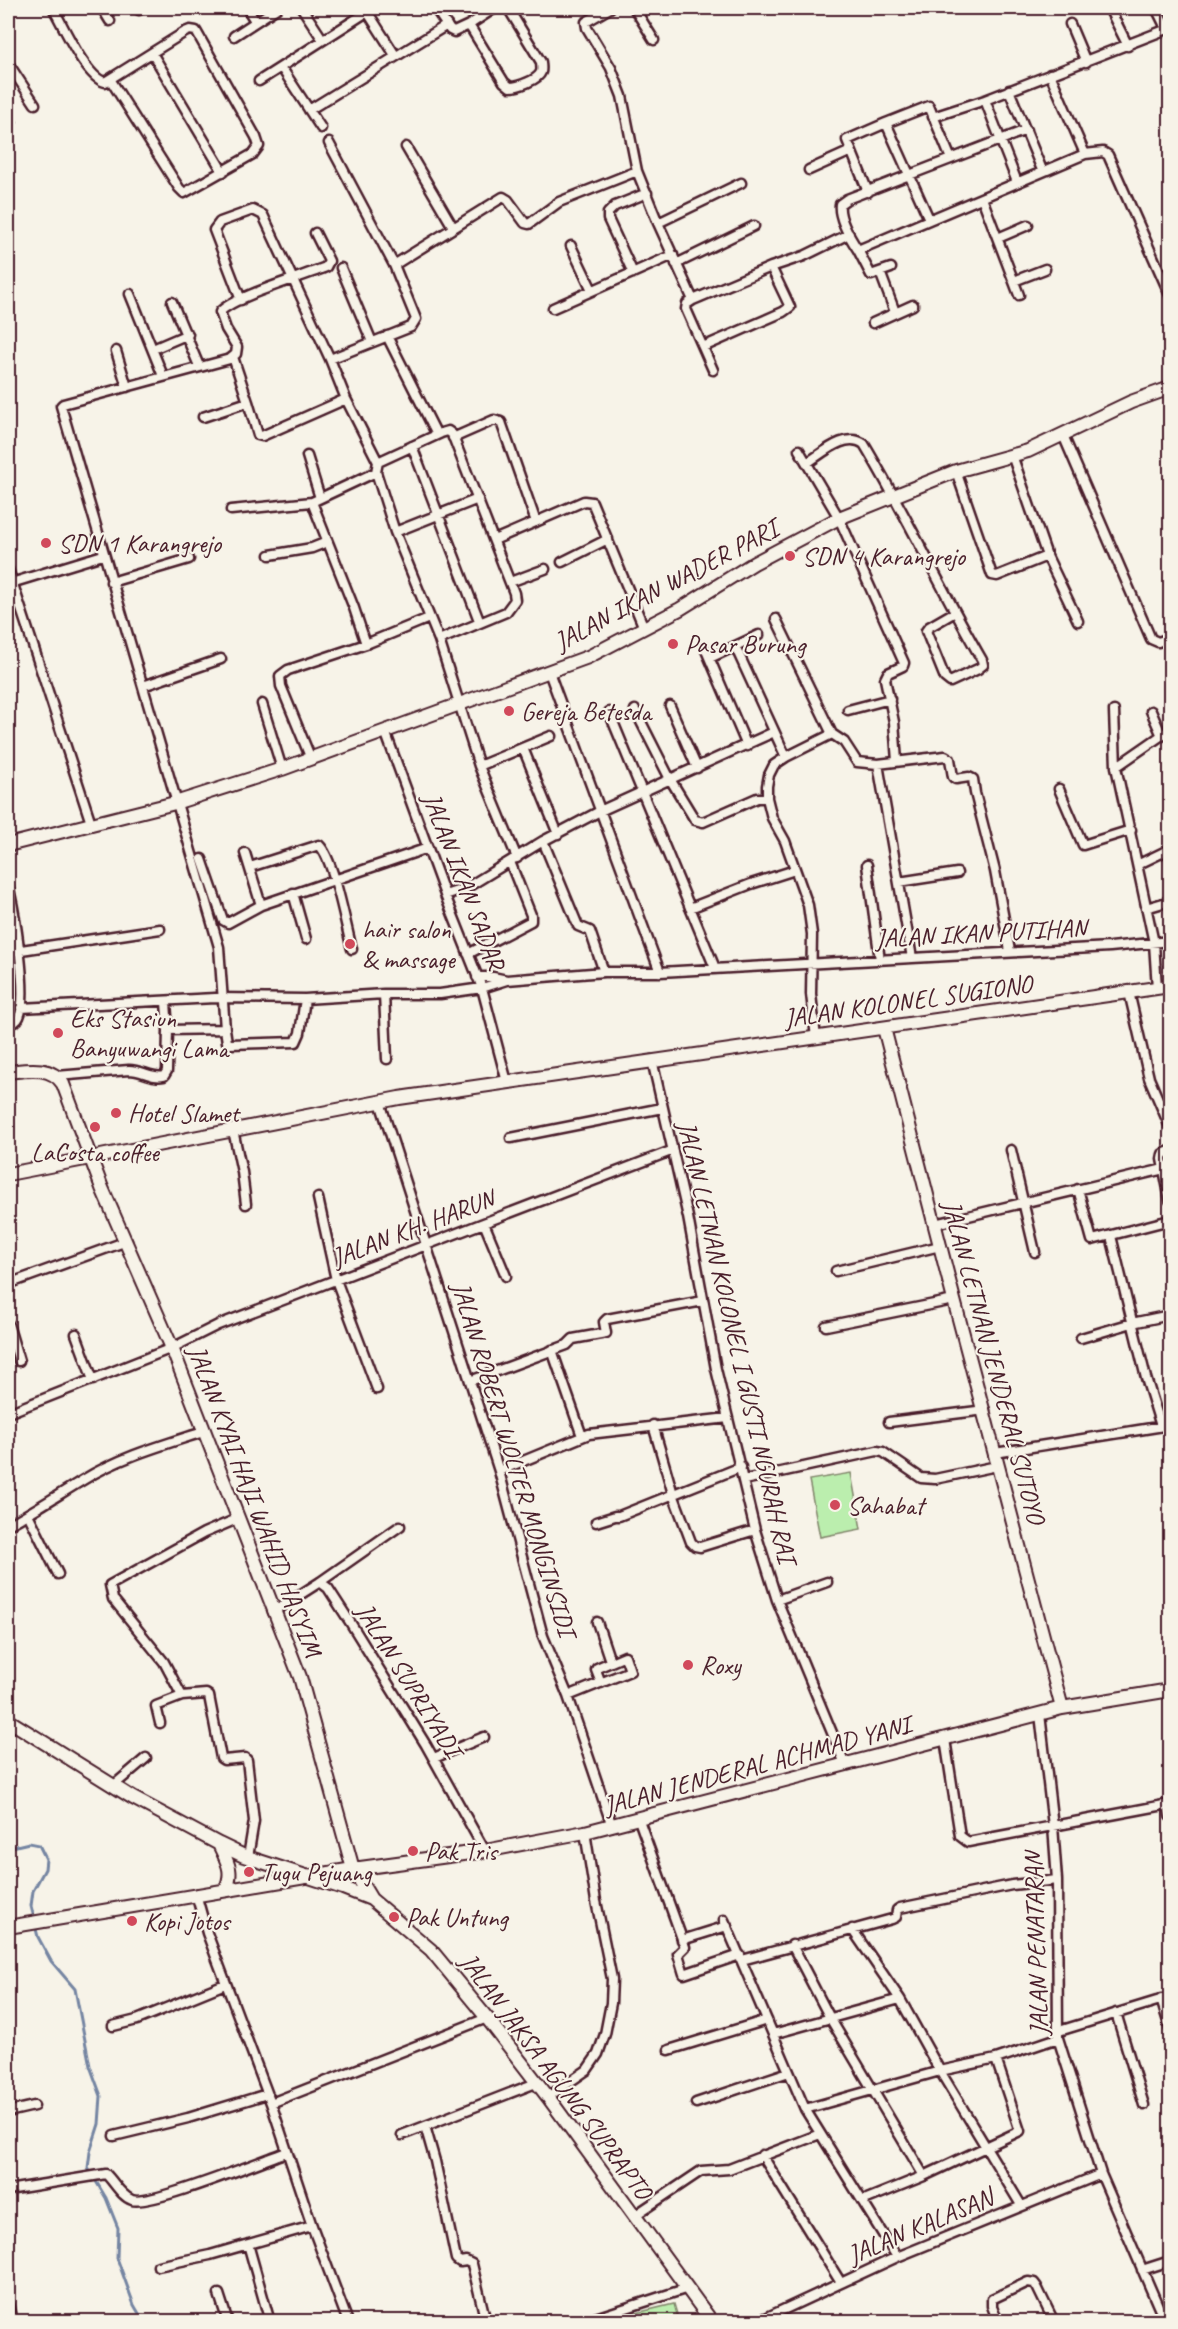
<svg xmlns="http://www.w3.org/2000/svg" width="1178" height="2329" font-family="Caveat,sans-serif">
<style>
.grass{fill:#bbeeae;stroke:#82866c;stroke-width:1.5}
.lines{fill:none;stroke-linecap:round;stroke-linejoin:round}
.stream{stroke:#7585a2;stroke-width:3}
.street-casing{stroke:#4a1f2b;stroke-width:13}
.secondary-casing{stroke:#4a1f2b;stroke-width:16}
.street{stroke:#f7f3e8;stroke-width:8}
.secondary{stroke:#f7f3e8;stroke-width:12}
.poi-dot{fill:#d1495b;stroke:#f7f3e8;stroke-width:2}
.labels{text-anchor:middle;dominant-baseline:central;stroke-width:4.5;stroke-linejoin:round;paint-order:stroke}
.poi-label{font-size:26px;fill:#4a1f2b;stroke:#f7f3e8;text-anchor:start}
.street-label{font-size:26px;fill:#4a1f2b;stroke:#f7f3e8}
</style>
<rect width="100%" height="100%" fill="#f7f3e8"/>
<filter id="ink" filterUnits="userSpaceOnUse"><feTurbulence type="fractalNoise" baseFrequency=".0167" numOctaves="2"/><feDisplacementMap in="SourceGraphic" scale="12" xChannelSelector="R" yChannelSelector="G"/><feConvolveMatrix kernelMatrix="1 2 1 2 8 2 1 2 1" color-interpolation-filters="sRGB"/></filter>
<g filter="url(#ink)">
<path class="grass" d="M851,1473l10,56 -41,8 -11,-57z
M674,2304l5,17h-76z"/>
<g class="lines">
<path class="stream" d="M8,1799l1,9 -1,4
M8,1848l21,-5 10,2 7,14 -1,10 -12,22 -2,15 3,12
M35,1925l3,12 13,24 24,28 15,77 11,30 -2,28 -9,28 -2,16 18,30 12,30 -1,30 17,47 10,17"/>
<defs>
<path id="street" d="M53,8c10,17 33,70 52,74l80,-50 5,-2 6,1 60,106 3,9 -6,8 -69,39 -5,-5 -69,-109
M102,8l8,13
M137,8l2,2
M247,8l8,13
M302,8l21,32
M365,8l30,47
M435,8l15,22 4,2 15,-7 26,-17
M610,8l-24,14 1,6 24,40 11,28 15,75 21,52 35,77 78,-33 33,-11 45,-22
M634,8l20,32
M1109,8l19,38
M1156,8l11,22
M1070,24l16,38
M469,25l35,57 6,5c8,0 28,-7 31,-15 1,-3 0,-7 0,-10l-33,-54
M234,36l43,-28
M152,53l71,119
M8,63l27,41
M1050,74l35,80
M259,81l22,-14
M1009,90l33,80
M985,100l32,82
M309,110l138,-85
M933,117l52,-17 185,-72
M8,124l3,-2
M321,128l-40,-61 86,-55
M1026,130l-179,69 -7,5c-2,14 10,34 18,46l227,-96 18,-2 5,3 62,140
M329,143l65,122 22,54 -5,8 -81,32
M406,147l47,80
M809,170l42,-19
M868,192l-21,-52 39,-17
M982,198l37,97
M929,219l-43,-96 43,-17 22,53
M658,223l83,-40
M998,238l30,-13
M571,246l21,44
M858,250l13,25 20,-7
M676,264l78,-38
M394,265l109,-68 5,3 17,23 4,1 30,-22 78,-31
M341,268l31,74
M880,272l15,40
M633,273l-25,-54v-6l7,-7 32,-13
M1014,281l31,-12
M130,294l33,82
M241,300l-27,-70 6,-8 33,-12 10,5 67,144 16,40 32,63 -2,10 19,60 44,108 40,126 38,92
M693,300l-6,4 -1,5 27,61
M172,302l27,64
M553,308l120,-53
M873,323l40,-18
M387,336l50,99
M703,347l80,-35 7,-5 -19,-40
M153,349l35,-15
M116,351l11,36
M233,357l15,45
M203,417l45,-15 10,33 4,1 84,-37
M1063,435l88,204 7,3 12,-4
M453,438l41,-18 7,2 35,100
M412,446l68,177
M799,450l40,68 65,145 -1,3 -15,7 -3,6 9,43 3,39
M1012,455l35,101 31,65
M307,456l13,42
M378,462l63,-29 7,-2 4,3 62,159 1,7 -9,12 -67,28
M807,463c16,-10 39,-32 57,-19 42,70 77,145 118,216l1,5 -5,4 -28,13 -5,-4 -19,-47 3,-4 26,-15
M956,471l36,104 5,1 50,-20
M312,502l42,106 12,36
M231,510l81,-8 64,-30
M395,532l83,-33
M494,540l90,-39 8,1 52,126
M270,555l42,-7 15,-6
M562,562l46,-23
M8,569l83,254
M111,582l78,-23
M510,582l35,-13
M8,584l95,-29
M776,619l56,115 12,8 13,20 21,2 67,-8 5,3 3,18 3,2 13,-2 4,2 2,14 20,78 15,80
M735,646l51,111
M705,648l42,98
M710,658l49,-23
M549,672l111,300
M143,686l78,-27
M262,704l20,65
M670,706l27,62
M635,710l35,69 25,41 8,2 54,-24h10
M848,710l42,-11
M1114,711l2,56
M1151,711l11,25
M609,712l106,256
M385,731l60,164 37,93 25,94
M523,748l35,86
M311,759l-30,-73 -1,-10 8,-6 78,-26 63,-26
M878,764l34,194
M479,766l72,-30
M1059,789l24,56 48,-15
M543,841l35,85 12,5 14,41
M245,853l16,52
M202,859l21,61 5,3 33,-18 167,-57
M1139,864l31,-15
M867,865l13,95
M250,867l69,-22c15,14 27,82 33,104
M899,882l58,-9
M8,885c6,23 21,112 11,132 -2,5 -6,6 -11,6
M293,893l13,46
M445,895l21,-7 77,-47 57,-30 174,-79
M690,908l61,-24 44,-14
M1146,908l24,-7
M8,952l152,-23
M468,954l63,-33v-6l-21,-53
M477,977h16l14,3 97,-8h56l450,-25 60,-6
M1157,988l-3,-45 -38,-176 49,-34h5
M1129,992l20,86 21,49
M384,994l3,65
M21,1008l194,-10 90,1 79,-5h56l42,-6 25,-8
M225,1029l2,13 3,2 66,-2 4,-9 5,-34
M168,1030l57,-1 -6,-82 -158,-541 2,-2 167,-45 6,-5 1,-7 -11,-18 -6,-17c12,-15 85,-36 106,-45l3,-6 -14,-28
M816,1038l-5,-44 1,-60 -4,-29 -23,-64 -13,-23 -5,-20v-12l2,-11 5,-10 12,-8 46,-23
M652,1060l36,157 28,152 39,161 22,70 68,164
M57,1076l72,-6c13,0 24,9 35,6l3,-5 1,-41 -2,-28
M380,1102l119,369 44,165 25,60 44,130
M233,1130l9,42 4,32
M511,1138l151,-30
M1011,1150l24,102
M1170,1151l-7,3 -1,5 8,41
M1078,1189l14,51 78,-20
M318,1198l18,82 41,109
M484,1223l22,53
M935,1224l229,-55
M1111,1236l35,142 15,48
M836,1271l104,-25
M8,1284l119,-43
M8,1324l11,37
M826,1326l128,-26
M76,1334l17,46
M1081,1338l51,-15 38,-8
M552,1350l30,86
M470,1381l97,-36 6,-6 33,-6 -2,-11 3,-3 96,-18
M8,1413l164,-65 46,-23 453,-174
M889,1422l96,-12
M653,1425l20,69 18,48 4,4 5,1 55,-17
M995,1453l175,-28
M499,1471l90,-37 139,-16
M744,1480l133,-29 6,1 38,26 14,1 62,-13
M28,1514l30,60
M596,1522l19,-6h4l122,-49
M8,1525c26,-14 50,-30 75,-45 37,-23 80,-35 120,-48
M320,1582l8,6 22,34 76,123 59,106
M777,1600l50,-18
M273,1612l47,-30 80,-56
M597,1622l13,39
M182,1696l24,-2 3,2 12,62 3,2 21,-2 2,2 7,61 -6,36
M568,1696l62,-25 -5,-15 -28,12 -1,2 5,13
M1040,1714l13,112 4,54 1,158 43,136 64,148
M160,1723l-4,-17 26,-10 -18,-34 -51,-63 -3,-14 94,-52 33,-14
M945,1739l15,97 8,6 196,-37 5,3 1,8
M434,1758l50,-21
M113,1786l33,-28
M639,1820l46,127 -7,7 6,20 56,-19
M196,1894l11,39 64,170 41,123 36,96
M724,1920l81,189 92,148
M852,1929l48,70 40,72 81,134
M682,1940l45,-14
M792,1945l38,73 94,158
M742,1960l150,-41 4,-2 1,-7 3,-2 112,-23 45,-5
M1161,1999l9,29
M1116,2013l28,92
M113,2026l24,-6 88,-36
M1059,2031l111,-34
M773,2034l127,-35
M669,2050l98,-30
M548,2097l39,-27 11,-16 7,-20 6,-31 1,-24 -16,-78 -11,-69
M271,2103l216,-85
M696,2103l93,-31
M805,2109l135,-38 56,-12 62,-21
M8,2112l26,-6
M425,2126l10,35 21,98 4,3 6,-1 6,3 14,58
M402,2135l134,-52
M114,2136l74,-18 79,-24
M762,2155l79,128
M8,2190l98,-16c8,8 15,22 26,26 17,7 131,-40 155,-48
M862,2201l62,-25 96,-45 -24,-72
M634,2216l67,-45 28,-2 91,-35
M248,2244l22,78
M158,2266l52,-11 102,-29
M1142,2270l28,-9
M219,2294l9,28
M8,2303l4,19
M583,2322l105,-34
M757,2322l140,-65 204,-83
M998,2322l-6,-16v-7l36,-17 6,1 3,4 17,35"/>
<path id="secondary" d="M8,845l167,-42 107,-34 306,-112 92,-48 74,-46 85,-45 117,-47 72,-20 103,-49 39,-14
M884,1028l70,272 108,408
M8,1072c19,-2 43,-7 55,12l39,104 70,160 128,329 53,192 18,30 60,51 56,68 61,79 164,225
M8,1174l391,-76 771,-112
M8,1720l125,78 86,46 25,12 99,32 28,11
M219,1844c8,18 15,26 7,46
M8,1927l345,-58 132,-18 100,-19 477,-124 108,-18"/>
</defs>
<use href="#street" class="street-casing"/>
<use href="#secondary" class="secondary-casing"/>
<use href="#street" class="street"/>
<use href="#secondary" class="secondary"/>
</g>
</g>
<g class="poi-dot">
<circle cx="46" cy="543" r="6"/>
<circle cx="790" cy="556" r="6"/>
<circle cx="673" cy="644" r="6"/>
<circle cx="509" cy="711" r="6"/>
<circle cx="350" cy="944" r="6"/>
<circle cx="58" cy="1033" r="6"/>
<circle cx="116" cy="1113" r="6"/>
<circle cx="95" cy="1127" r="6"/>
<circle cx="835" cy="1505" r="6"/>
<circle cx="688" cy="1665" r="6"/>
<circle cx="413" cy="1851" r="6"/>
<circle cx="249" cy="1872" r="6"/>
<circle cx="394" cy="1917" r="6"/>
<circle cx="132" cy="1921" r="6"/>
</g>
<g class="labels">
<g class="poi-label">
<text x="58" y="543">SDN 1 Karangrejo</text>
<text x="802" y="556">SDN 4 Karangrejo</text>
<text x="685" y="644">Pasar Burung</text>
<text x="521" y="711">Gereja Betesda</text>
<text x="362" y="929">hair salon<tspan x="362" dy="30">&amp; massage</tspan></text>
<text x="70" y="1018">Eks Stasiun<tspan x="70" dy="30">Banyuwangi Lama</tspan></text>
<text x="128" y="1113">Hotel Slamet</text>
<text x="95" y="1152" text-anchor="middle">LaCosta coffee</text>
<text x="847" y="1505">Sahabat</text>
<text x="700" y="1665">Roxy</text>
<text x="425" y="1851">Pak Tris</text>
<text x="261" y="1872">Tugu Pejuang</text>
<text x="406" y="1917">Pak Untung</text>
<text x="144" y="1921">Kopi Jotos</text>
</g>
<g class="street-label">
<text transform="translate(666 585) rotate(-28)">JALAN IKAN WADER PARI</text>
<text transform="translate(464 881) rotate(69)">JALAN IKAN SADAR</text>
<text transform="translate(981 933) rotate(-3)">JALAN IKAN PUTIHAN</text>
<text transform="translate(908 1001) rotate(-8)">JALAN KOLONEL SUGIONO</text>
<text transform="translate(413 1228) rotate(-21)">JALAN KH. HARUN</text>
<text transform="translate(737 1342) rotate(77)">JALAN LETNAN KOLONEL I GUSTI NGURAH RAI</text>
<text transform="translate(994 1362) rotate(75)">JALAN LETNAN JENDERAL SUTOYO</text>
<text transform="translate(514 1459) rotate(73)">JALAN ROBERT WOLTER MONGINSIDI</text>
<text transform="translate(255 1501) rotate(69)">JALAN KYAI HAJI WAHID HASYIM</text>
<text transform="translate(409 1680) rotate(58)">JALAN SUPRIYADI</text>
<text transform="translate(757 1765) rotate(-15)">JALAN JENDERAL ACHMAD YANI</text>
<text transform="translate(1036 1944) rotate(-92)">JALAN PENATARAN</text>
<text transform="translate(556 2076) rotate(53)">JALAN JAKSA AGUNG SUPRAPTO</text>
<text transform="translate(920 2226) rotate(-23)">JALAN KALASAN</text>
</g>
</g>
<rect width="1178" height="2329" fill="none" stroke="#f7f3e8" stroke-width="30"/>
<rect x="15" y="15" width="1148" height="2299" fill="none" stroke="#4a1f2b" stroke-width="2" filter="url(#ink)"/>
</svg>
